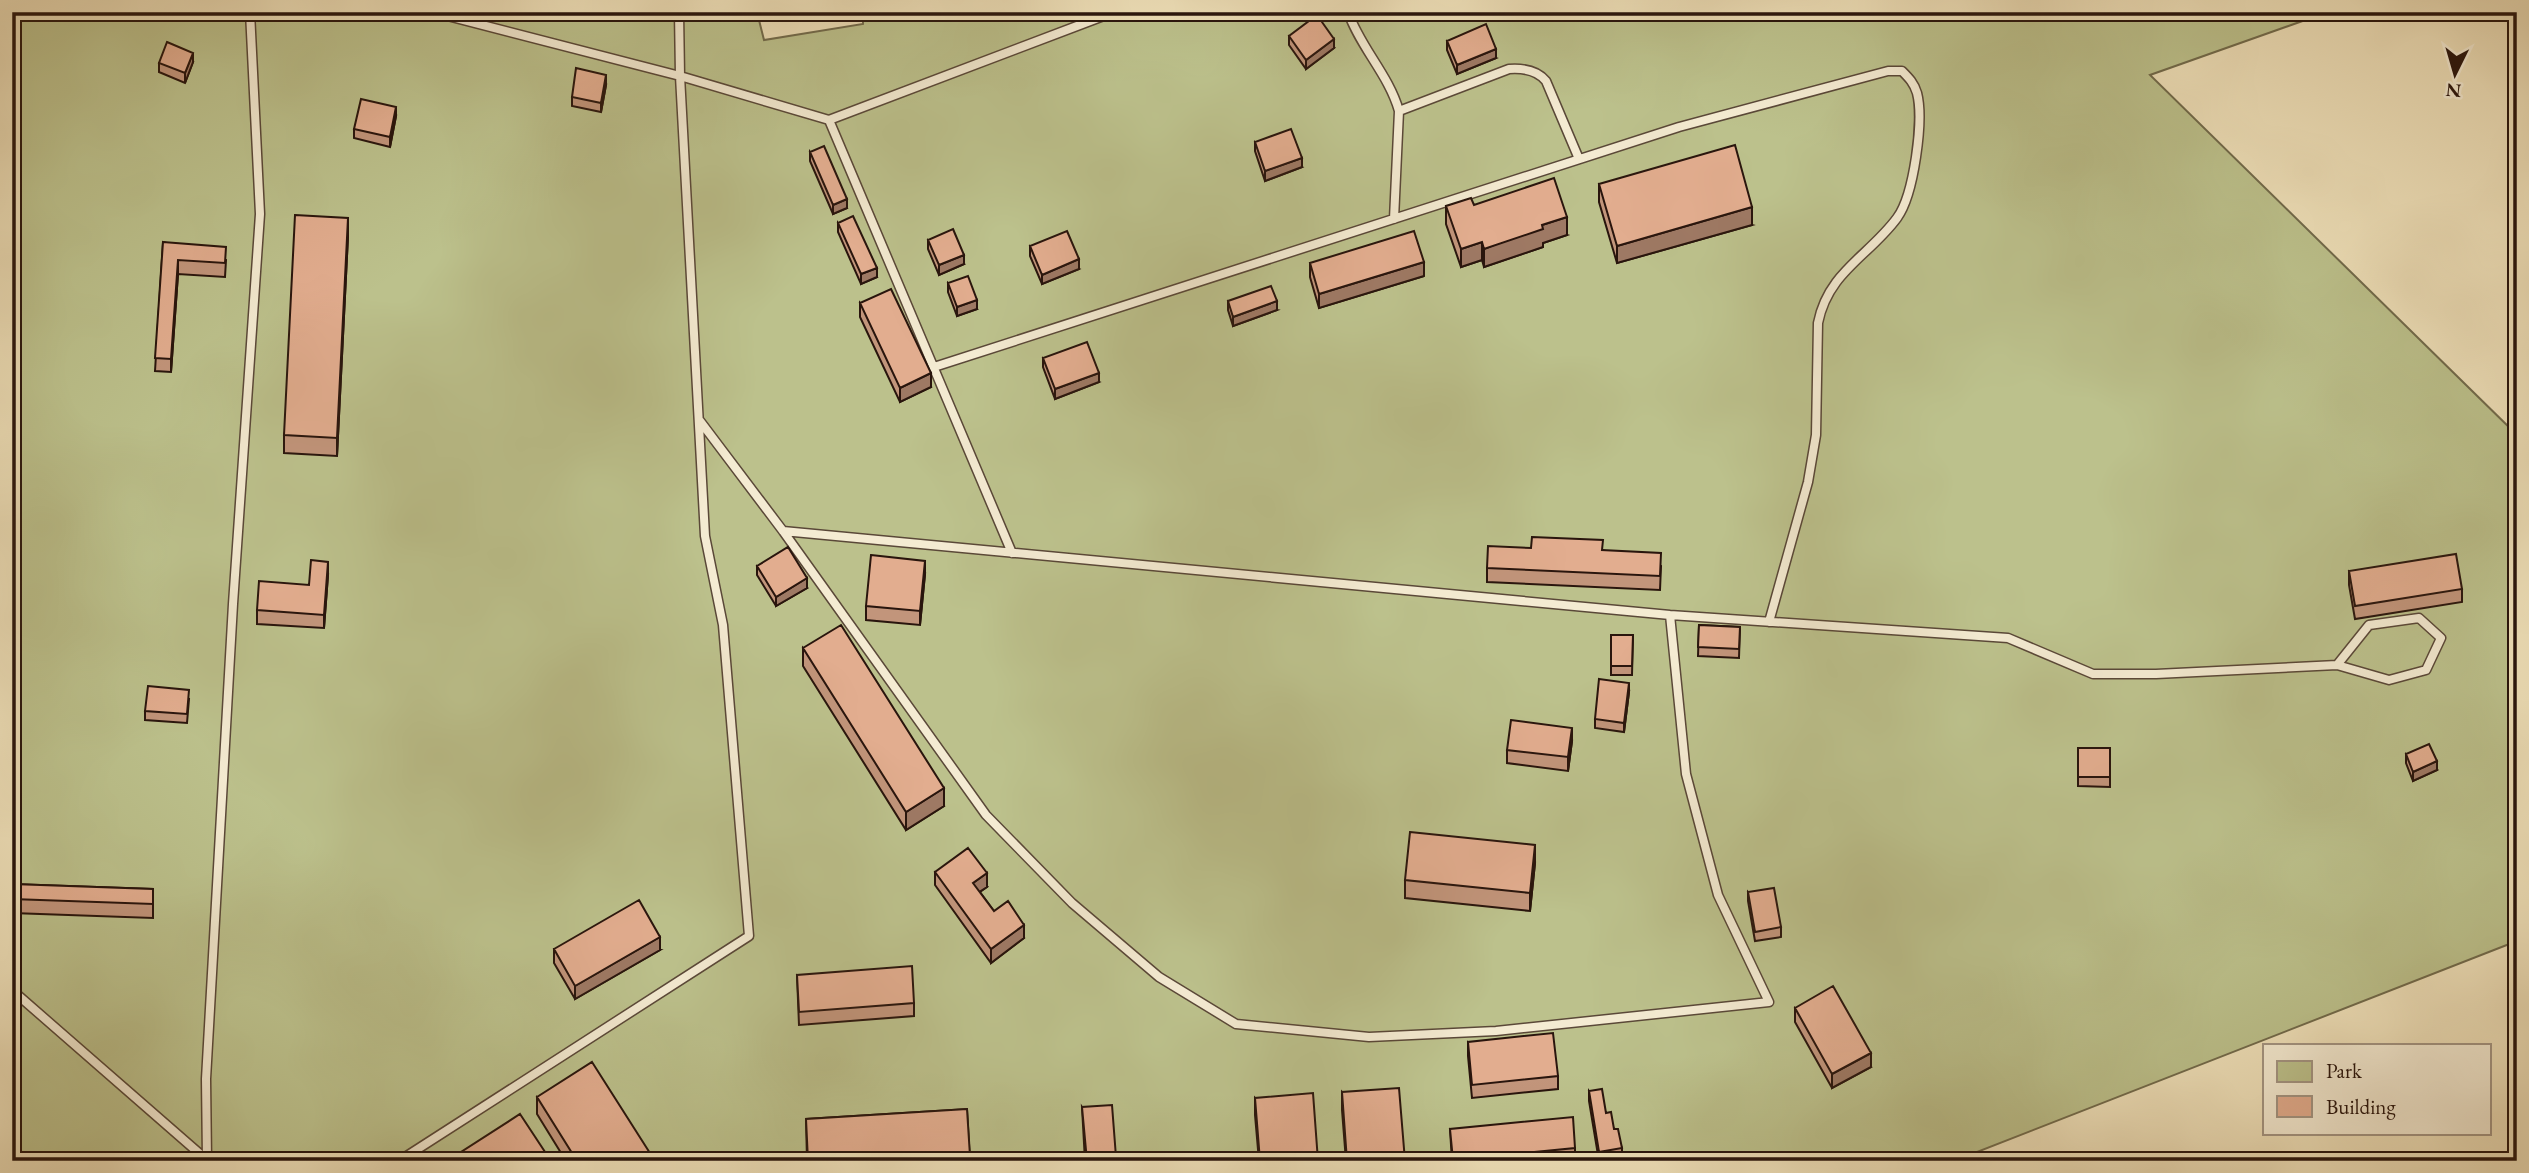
<svg xmlns="http://www.w3.org/2000/svg" width="2529" height="1173" font-family="'EB Garamond',serif">
<style>
.green{fill:#bcc18c;stroke:#726b4c;stroke-width:2}
.lines{fill:none;stroke-linecap:round;stroke-linejoin:round}
.service-casing{stroke:#5a4838;stroke-width:11}
.service{stroke:#f4ebd2;stroke-width:8}
.wall{fill:#c2957b;stroke:#29150d;stroke-width:2}
.shaded-wall{fill:#9e7964;stroke:#29150d;stroke-width:2}
.building{fill:#e2ad8f;stroke:#29150d;stroke-width:2}
</style>
<rect width="100%" height="100%" fill="#eee0b9"/>
<filter id="stains"><feTurbulence type="fractalNoise" baseFrequency=".00286" numOctaves="4"/><feColorMatrix values="0 0 0 0 .2 0 0 0 0 .09 0 0 0 0 .02 0 0 0 .5 -.17"/></filter>
<radialGradient id="worn" r=".72"><stop offset=".6" stop-color="#630" stop-opacity="0"/><stop offset="1" stop-color="#630" stop-opacity=".3"/></radialGradient>
<path class="green" d="M12,12h745l7,28 99,-16v-12h1465l-178,63 367,360v506l-563,220h-1942z"/>
<g class="lines">
<defs>
<path id="service" d="M432,12l248,64 149,44
M1348,12c12,35 41,63 51,99l-5,108
M1399,111l110,-42c14,-1 28,1 37,12l33,78
M934,367l745,-240 209,-56h14c7,7 12,12 15,22 7,27 -3,102 -20,125 -28,38 -69,54 -79,105l-2,112 -8,47 -39,140
M700,421l83,110 203,284 86,88 87,74 77,47 133,13 127,-6 273,-29 -51,-107 -32,-121 -16,-159
M783,531l887,84 338,23 85,36h63l181,-9 32,-40 50,-7 22,20 -15,32 -37,10 -52,-15
M1012,553l-183,-433 285,-108
M12,990l196,171
M207,1160l-1,-81 27,-475 27,-390 -10,-202
M399,1161l350,-225 -26,-311 -18,-89 -25,-460 -1,-64"/>
</defs>
<use href="#service" class="service-casing"/>
<use href="#service" class="service"/>
</g>
<path class="wall" d="M1289,36l45,12 -28,21 -17,-24z
M1447,41l49,17 -39,16 -10,-24z
M193,62l-8,21 -26,-11v-9z
M606,85l-5,27 -29,-6v-9z
M396,116l-6,31 -36,-9v-9z
M1255,142l47,25 -37,14 -10,-30z
M810,152l37,56 -14,6 -23,-53z
M1599,184l153,41 -135,38 -18,-61z
M1474,205l93,30 -24,8v4l-59,20 -2,-7 -21,7 -15,-43v-18z
M838,223l39,54 -16,7 -23,-52z
M348,236l-11,220 -53,-3v-18z
M928,240l36,24 -25,11 -11,-26z
M163,242l63,18 -1,17 -47,-3 -7,98 -16,-1z
M1030,246l49,23 -37,15 -12,-28z
M1310,263l114,13 -105,32 -9,-31z
M948,283l29,26 -20,7 -9,-24z
M1228,301l49,9 -44,16 -5,-16z
M860,303l71,84 -31,15 -40,-85z
M1043,358l56,24 -44,17 -12,-32z
M1531,548l72,2 58,16 -1,24 -173,-8v-14z
M757,566l50,22 -31,18 -19,-31z
M2349,571l113,18v13l-107,17 -6,-34z
M925,574l-5,51 -54,-5v-14z
M328,575l-4,53 -67,-4v-14z
M1699,625l41,2 -1,31 -41,-2z
M1611,635h22l-1,40h-21z
M803,648l141,158 -38,24 -103,-164z
M1629,692l-5,40 -29,-4v-9z
M189,699l-2,24 -42,-3v-9z
M1572,741l-4,30 -61,-8v-13z
M2078,748h32v39l-32,-1z
M2406,754l31,16 -24,11 -7,-18z
M1535,863l-5,48 -125,-13v-18z
M935,872l52,15 -7,5 14,19 30,27 -33,25 -56,-78z
M12,884l141,5v29l-141,-5z
M1748,892l33,35v10l-26,4 -7,-40z
M554,949l106,1 -85,49 -21,-36z
M797,975l117,28v13l-115,9z
M1795,1008l76,59 -39,21 -37,-66z
M1468,1042l90,34v13l-86,9 -4,-42z
M1589,1091l17,22 8,16 8,19v9l-23,4 -10,-60z
M1342,1092l63,69h-59l-4,-51z
M537,1097l118,64h-89l-29,-47z
M1255,1098l63,63h-59l-4,-46z
M1082,1107l34,50 10,4h-41z
M967,1109l3,52h-163l-1,-42z
M1450,1129l125,19v13h-123z"/>
<path class="shaded-wall" d="M1334,39v9l-28,21v-9z
M1496,49v9l-39,16v-9z
M193,53v9l-8,21v-10z
M606,75v10l-5,27v-9z
M396,107v9l-6,31v-10z
M1302,158v9l-37,14v-10z
M847,199v9l-14,6v-9z
M1752,207v18l-135,38v-17z
M1567,217v18l-24,8v4l-59,20v-18l58,-24z
M348,218v18l-11,220v-18z
M1482,242v18l-21,7v-18z
M964,255v9l-25,11v-10z
M1079,259v10l-37,15v-9z
M178,260v14l-7,98v-13z
M1424,262v14l-105,32v-14z
M877,268v9l-16,7v-10z
M977,300v9l-20,7v-9z
M1277,301v9l-44,16v-9z
M931,373v14l-31,15v-14z
M1099,373v9l-44,17v-10z
M925,561v13l-5,51v-14z
M328,562v13l-4,53v-13z
M807,578v10l-31,18v-9z
M1629,683v9l-5,40v-9z
M1572,728v13l-4,30v-14z
M2437,761v9l-24,11v-9z
M944,788v18l-38,24v-18z
M1535,845v18l-5,48v-18z
M987,873v14l-14,9v-13z
M1024,925v13l-33,25v-14z
M660,937v13l-85,49v-13z
M1871,1053v14l-39,21v-14z"/>
<path class="building" d="M1317,15l17,24 -28,21 -17,-24z
M1486,24l10,25 -39,16 -10,-24z
M167,42l26,11 -8,20 -26,-10z
M576,68l30,7 -5,28 -29,-6z
M361,99l35,8 -6,30 -36,-8z
M1291,129l11,29 -37,13 -10,-29z
M1735,145l17,62 -135,39 -18,-62z
M824,146l23,53 -14,6 -23,-53z
M1554,178l13,39 -25,8 1,4 -59,20 -2,-7 -21,7 -15,-43 25,-8 3,7z
M295,215l53,3 -11,220 -53,-3z
M853,216l24,52 -16,6 -23,-51z
M953,229l11,26 -25,10 -11,-25z
M1067,231l12,28 -37,16 -12,-29z
M1414,231l10,31 -105,32 -9,-31z
M163,242l63,5 -1,16 -47,-3 -7,99 -16,-1z
M968,276l9,24 -20,7 -9,-24z
M1271,286l6,15 -44,16 -5,-16z
M891,289l40,84 -31,15 -40,-85z
M1087,342l12,31 -44,16 -12,-31z
M1532,537l71,3 -1,10 59,3 -1,23 -173,-8 1,-22 43,2z
M788,547l19,31 -31,19 -19,-31z
M2456,554l6,35 -107,17 -6,-35z
M871,555l54,6 -5,50 -54,-5z
M311,560l17,2 -4,53 -67,-5 2,-29 50,4z
M841,625l103,163 -38,24 -103,-164z
M1699,625l41,2 -1,22 -41,-2z
M1611,635h22l-1,31h-21z
M1599,679l30,4 -5,40 -29,-4z
M148,686l41,4 -2,24 -42,-3z
M1511,720l61,8 -4,29 -61,-7z
M2429,744l8,17 -24,11 -7,-18z
M2078,748h32v29h-32z
M1410,832l125,13 -5,48 -125,-13z
M968,848l19,25 -14,10 21,28 14,-10 16,24 -33,24 -56,-77z
M12,884l141,5v15l-141,-5z
M1774,888l7,39 -26,5 -7,-40z
M639,900l21,37 -85,49 -21,-37z
M912,966l2,37 -115,9 -2,-37z
M1833,986l38,67 -39,21 -37,-66z
M1553,1033l5,43 -86,9 -4,-43z
M592,1062l63,99h-78l-40,-64z
M1399,1088l6,73h-58l-5,-69z
M1602,1089l4,24 5,-1 3,17h4l4,19 -23,4 -10,-61z
M1313,1093l5,68h-58l-5,-63z
M1112,1105l4,52 9,-1 1,5h-39l-5,-54z
M967,1109l3,47 -84,5h-78l-2,-42z
M520,1114l31,47h-104z
M1573,1117l2,31 -122,12 -3,-31z"/>
<rect width="2529" height="1173" fill="none" stroke="#eee0b9" stroke-width="42"/>
<rect x="14" y="14" width="2501" height="1145" fill="none" stroke="#29150d" stroke-width="3.5"/>
<rect x="21" y="21" width="2487" height="1131" fill="none" stroke="#29150d" stroke-width="2"/>
<rect x="2263" y="1044" width="228" height="91" fill="#f4ebd2" stroke="#a39583" stroke-width="2"/>
<rect x="2277" y="1061" width="35" height="21" fill="#bcc18c" stroke="#a39583" stroke-width="2"/>
<text x="2326" y="1078" font-size="21" fill="#29150d">Park</text>
<rect x="2277" y="1096" width="35" height="21" fill="#e2ad8f" stroke="#a39583" stroke-width="2"/>
<text x="2326" y="1114" font-size="21" fill="#29150d">Building</text>
<g transform="translate(2455 74) rotate(185)" stroke="#f4ebd2" stroke-width="5" paint-order="stroke">
<path d="M0-5L12 26L0 18L-12 26Z" fill="#29150d"/>
<text y="-10" font-size="19" font-weight="bold" text-anchor="middle" fill="#29150d">N</text>
</g>
<rect width="100%" height="100%" filter="url(#stains)"/>
<rect width="100%" height="100%" fill="url(#worn)"/>
</svg>
